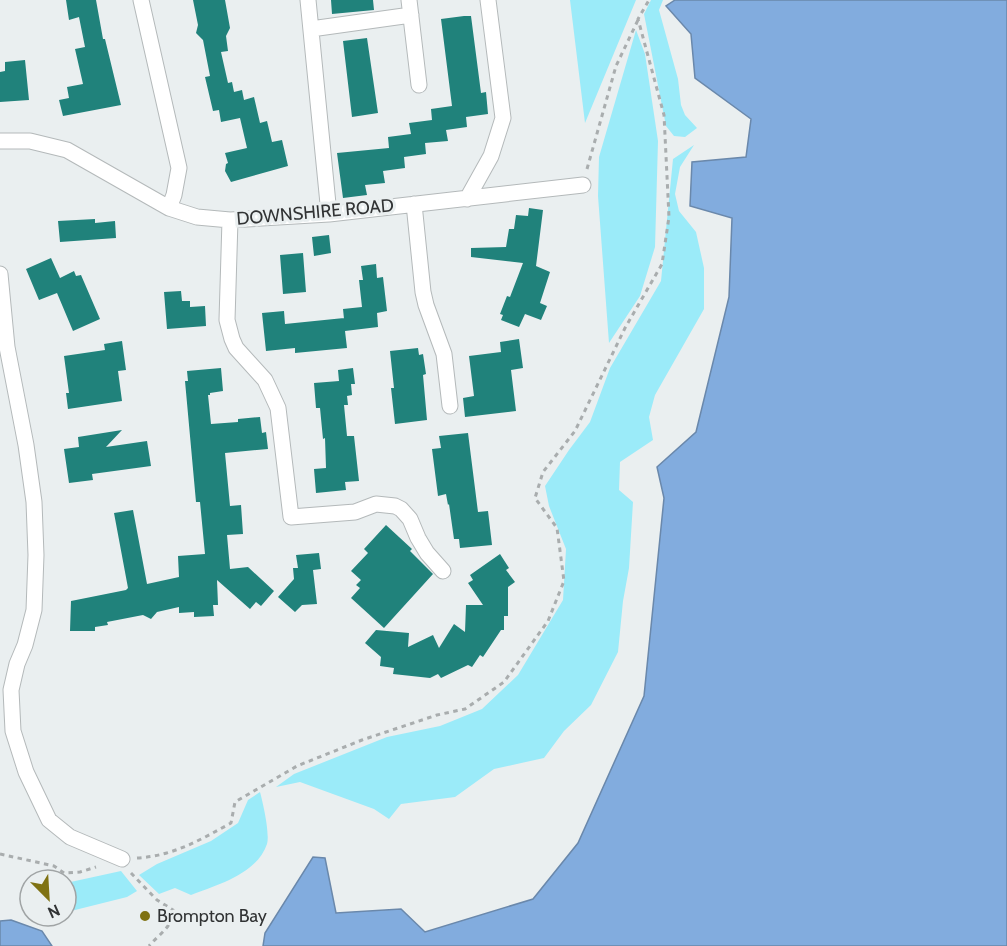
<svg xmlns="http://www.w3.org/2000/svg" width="1007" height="946" font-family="Cabin,sans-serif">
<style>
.green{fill:#9bebf9}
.water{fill:#82acde;stroke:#6a88ab;stroke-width:1.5}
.building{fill:#20827b}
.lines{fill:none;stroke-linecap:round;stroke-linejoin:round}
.street-casing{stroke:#b4b9ba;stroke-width:17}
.path{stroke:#a9adae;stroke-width:3;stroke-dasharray:4.5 4.5;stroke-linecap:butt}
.street{stroke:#fff;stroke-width:15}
.poi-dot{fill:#7f7213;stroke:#eaeff0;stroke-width:2}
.labels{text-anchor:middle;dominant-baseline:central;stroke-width:6;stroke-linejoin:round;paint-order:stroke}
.street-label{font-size:18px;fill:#313334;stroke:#eaeff0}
.poi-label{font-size:18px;fill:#313334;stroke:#eaeff0;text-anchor:start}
</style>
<rect width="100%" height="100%" fill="#eaeff0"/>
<path class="green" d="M570,0h66l-51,123z
M651,0h12l-4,10 19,69 3,26 4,10 12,13 -12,9 -11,-1 -8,-10 -22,-112z
M636,30l9,24 13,87 -3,106 -15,49 -31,47 -11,-147 1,-39z
M694,145l-14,22 -5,27 4,17 17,21 8,36v41l-49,86 -6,22 4,23 -33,22 -1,28 14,12 -4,66 -6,33 -5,51 -27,53 -27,26 -20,27 -50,11 -39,28 -54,7 -12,15 -15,-10 -74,-27 -24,5 18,-13 93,-37 53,-11 42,-17 36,-34 45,-75 3,-51 -17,-43 -4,-20 24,-36 21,-28 20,-54 51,-87 12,-122z
M260,792c3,11 10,41 7,52 -10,30 -50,41 -76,51l-16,-7 -16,6 -20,-19 18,-11 54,-23 27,-18 10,-23z
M121,871l16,20 -10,6 -56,14 -5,-4v-24z"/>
<path class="water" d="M675,0h332v946h-744l2,-13 48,-76 12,1 11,55 65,-4 24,23 108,-33 45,-56 66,-147 20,-198 -7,-31 39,-35 33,-135 3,-79 -42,-12 2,-44 54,-5 5,-38 -56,-41 -4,-44 -25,-28z
M11,920l31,11 10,15h-52v-25z"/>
<path class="building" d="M66,0h30l7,39h2l16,66 -58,11 -4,-16 10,-2 -2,-11 16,-3 -8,-35 10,-2 -6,-30 -10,3z
M193,0h32l5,28 -4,8 2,15 -7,1 7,31 4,-1 2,10 8,-2 2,10 10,-3 6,26 7,-2 5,21 10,-2 6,26 -57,16 -6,-11 1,-7 2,-1 -3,-10 22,-5 -7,-30 -19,4 -2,-12 -6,1 -8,-34 5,-1 -7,-36 -7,-7 2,-8z
M331,0h42l1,10 -42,4z
M464,16h7l10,77 5,-1 2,22 -22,3 1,10 -21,3 2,11 -23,2 1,11 -22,3 1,11 -22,3 2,12 -20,2 2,10 -24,3 -6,-45 52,-5 -1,-11 23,-3 -2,-11 23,-3 -1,-11 21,-3 -11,-87z
M367,38l11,75 -26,4 -9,-76z
M25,60l4,40 -29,2v-30l5,-1v-9z
M529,208l14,2 -7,56 14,6 -10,31 7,3 -6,14 -16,-6 -6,13 -18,-7 2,-5 -3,-1 7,-18 3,1 13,-34 -52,-6v-9l35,-1 3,-18h5l2,-14 12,1z
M95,219v4l20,-2 1,17 -56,4 -2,-21z
M329,235l2,18 -17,3 -2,-19z
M303,253l3,39 -23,2 -3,-39z
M51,258l9,20 14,-7 2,5 5,-1 19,44 -27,12 -16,-38 -18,7 -13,-31z
M376,264l1,14 6,-1 4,34 -10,2 1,14 -33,4 2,17 -52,5v-5l-29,3 -4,-38 22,-2 1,13 59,-6 1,11 -2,-20 19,-2 -3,-27h4l-2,-14z
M181,291l1,10h8v6l15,-1 1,20 -39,3 -3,-37z
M519,339l4,29 -12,2 5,41 -51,6 -2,-19 11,-2 -5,-40 32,-4 -1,-10z
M122,341l4,29 -8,1 4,30 -54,8 -2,-16h3l-5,-37 41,-6 -1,-6z
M418,348l1,7 4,-1 3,20 -3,1 4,45 -32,4 -4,-36h3l-4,-37z
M221,368l2,23 -13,2v2h-2l3,29 27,-2v-3l22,-2 2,16 4,-1 2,17 -43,4 5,53 11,-1 2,29 -16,1 3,34 18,-2 26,24 -13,15 -5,-4 -6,7 -33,-29 1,25h-5l1,11 -20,1v-5l-15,1v-6l-22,5 -6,7 -8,-4 -36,7 1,3 -13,2v4h-25l1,-30 55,-11 2,-2 -14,-75 19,-3 14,74 32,-7 -1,-21 27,-2 -5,-52h-4l-11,-121h3l-1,-10z
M353,368l2,16h-4l1,11 -5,1 1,9h-4l3,31h7l5,45 -14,1 1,8 -30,3 -2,-24 12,-1 -1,-30 -2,1 -3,-31h-4l-2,-25 25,-2 -1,-11z
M122,430l-16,17 41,-6 4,25 -59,8 1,6 -24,3 -5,-34 15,-2 -1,-10z
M468,433l10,79 10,-1 4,34 -32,3 -1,-9h-5l-5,-35 -1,1 -2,-11 -8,2 -6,-47 9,-1 -2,-12z
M386,525l26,24 -2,2 23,23 -49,54 -33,-30 9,-10 -4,-3 5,-5 -10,-9 17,-18 -4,-4z
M319,553l2,16 -8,1 4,34 -15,1 -7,7 -17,-15 16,-18 -1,-11h5l-2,-13z
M500,554l9,14 -3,2 9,12 -7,5v29h-4v14h-3l-18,27 -3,-2 -8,12 -4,-2 -27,13 -3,-4 -8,4 -37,-4 1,-6 -14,-2 1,-9 -16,-14 11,-13 33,3 -1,14 25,-12 6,13 15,-24 11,8 1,-27h17l-15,-22 5,-3 -3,-5z"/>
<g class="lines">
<defs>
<path id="street" d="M141,0l38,168 -5,27 -5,13
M308,0l21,214
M409,0l10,85
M311,29l100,-14
M0,141h30l37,9 102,58 28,9 33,3 99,-6 254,-29
M467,199l24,-43 12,-38 -15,-118
M414,204l9,88 3,13 18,49 6,52
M230,220l-3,100 5,19 4,9 29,32 13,28 13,109 64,-5 21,-8 19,2 6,3 9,10 8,19 9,15 16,18
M0,274l7,73 19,98 8,57 2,53 -2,55 -9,35 -8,19 -6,26 2,41 13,41 23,48 21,17 52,22"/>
</defs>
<use href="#street" class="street-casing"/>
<path class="path" d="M587,169l29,-103 22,-46
M0,854l54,12 10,7 16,-1 16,-5
M137,858c36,-2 63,-18 94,-35l4,-21 62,-36 65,-26 75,-25 28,-6 39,-27 44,-61 16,-40 -7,-53 -22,-30 8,-26 32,-41 50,-103 37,-64 7,-47 -5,-102 -26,-96 11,-19
M131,873l26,27 16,10c0,17 -14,24 -24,36"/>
<use href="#street" class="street"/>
</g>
<circle class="poi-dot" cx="145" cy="916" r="6"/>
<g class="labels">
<g class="street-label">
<text transform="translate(315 212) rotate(-5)">DOWNSHIRE ROAD</text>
</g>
<g class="poi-label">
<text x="157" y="916">Brompton Bay</text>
</g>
</g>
<g transform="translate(48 898) rotate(156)"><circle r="28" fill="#eaeff0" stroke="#a0a4a5" stroke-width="1.5"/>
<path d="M0-4.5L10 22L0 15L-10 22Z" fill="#7f7213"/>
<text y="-9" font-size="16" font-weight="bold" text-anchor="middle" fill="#313334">N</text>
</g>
</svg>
